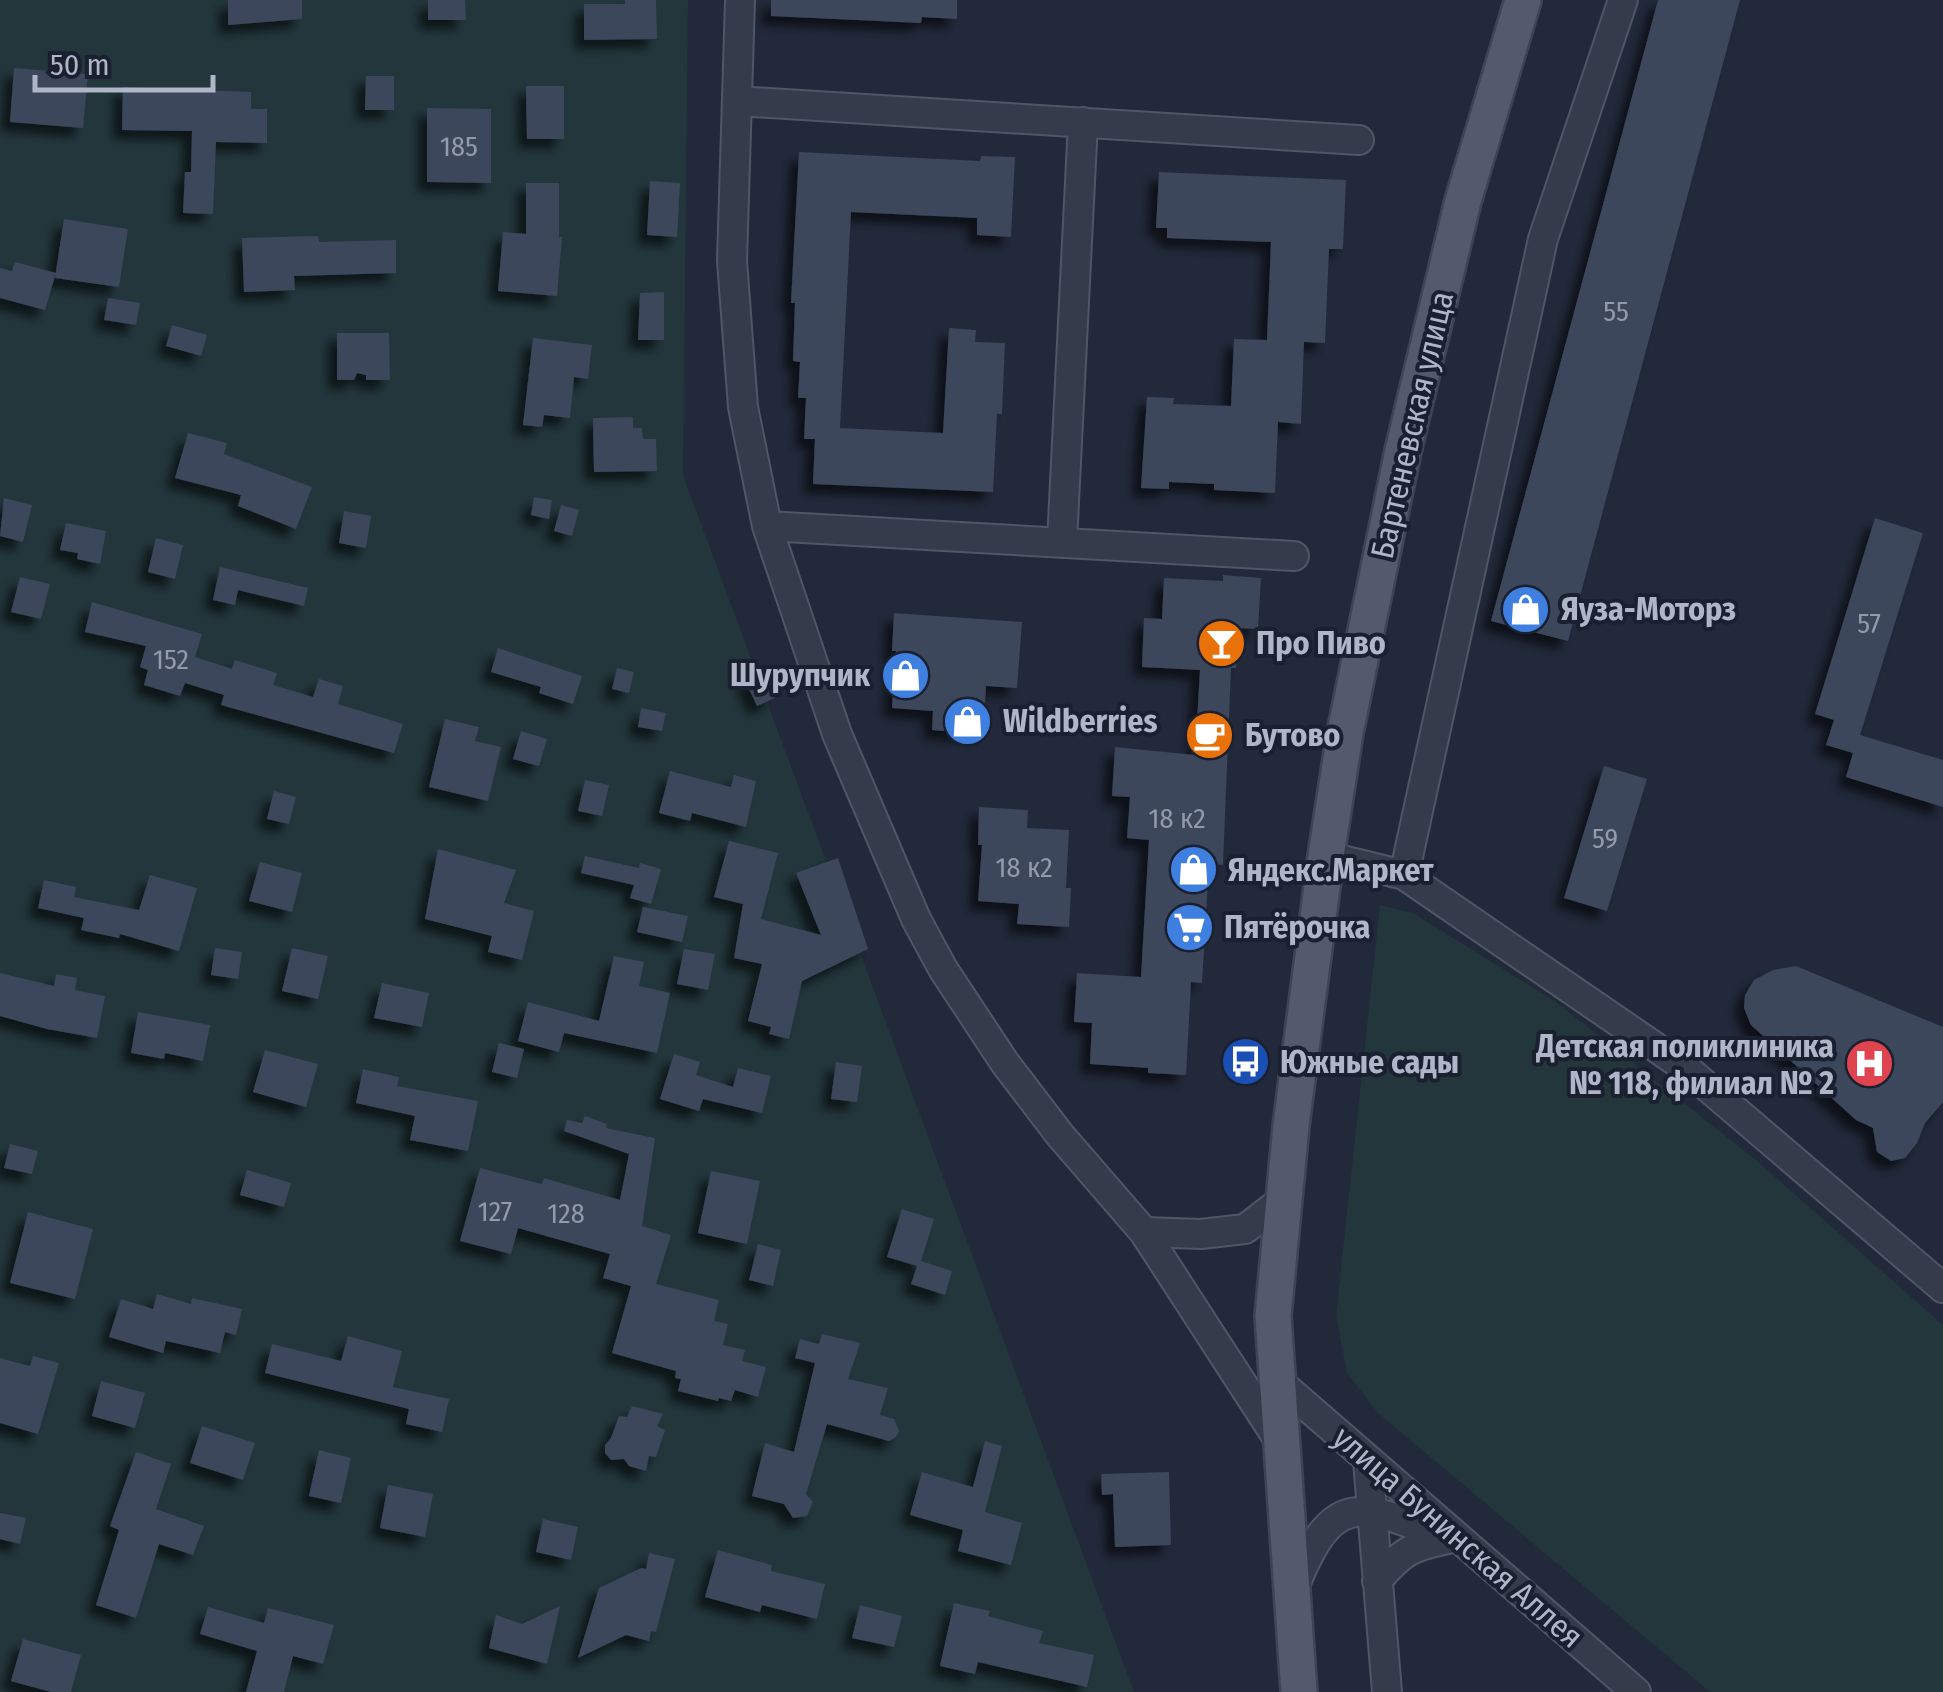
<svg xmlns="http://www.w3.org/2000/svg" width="1943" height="1692" font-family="'Fira Sans Condensed',sans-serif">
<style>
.green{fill:#22363b}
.building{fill:#3c465b;filter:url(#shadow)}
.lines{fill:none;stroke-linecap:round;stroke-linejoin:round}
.minor-casing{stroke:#4f5665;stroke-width:32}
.major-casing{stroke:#3e4454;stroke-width:40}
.minor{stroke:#343b4b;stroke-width:28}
.major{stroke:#525a6b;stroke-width:35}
.labels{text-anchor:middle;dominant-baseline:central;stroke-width:8;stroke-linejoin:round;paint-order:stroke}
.number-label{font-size:28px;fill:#929aac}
.street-label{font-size:32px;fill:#afb6c7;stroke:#1a202f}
.poi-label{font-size:32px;font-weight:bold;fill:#afb6c7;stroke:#1a202f;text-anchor:start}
</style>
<defs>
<filter id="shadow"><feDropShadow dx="-9" dy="9" stdDeviation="5" flood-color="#0009"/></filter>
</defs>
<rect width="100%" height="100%" fill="#21293a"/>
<path class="green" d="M0,0h688l-5,475 451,1217h-1134z
M1380,905l33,8 143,89 200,158 187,165v367h-233l-332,-279 -31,-40 -11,-58z"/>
<path class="building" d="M228,0h74v19l-74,6z
M428,0h37l1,20h-38z
M625,0h31l1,39 -73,1v-36h41z
M771,0h186v19l-35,-2 -1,6 -150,-7z
M1658,0h82l-172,641 -77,-20z
M14,68l74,6 -5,54 -73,-6z
M366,76h28v34h-29z
M526,86h38v53h-37z
M123,87l128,5v17h16v34l-51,-1 -3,72 -30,-1 2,-41h6l1,-41 -70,-1z
M427,108l64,1v74l-64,-1z
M799,152l181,9 1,-5 34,1 -4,80 -34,-2v-17l-126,-6 -11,216 103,5 6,-105 27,2 -1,12 30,1 -3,71h-5l-4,78 -180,-8 2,-45h-11l2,-41h-8l2,-36 -7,-1 2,-58h-4z
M1159,172l187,8 -3,69h-14l-4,94 -21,-1 -3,82 -23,-2 -3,71 -61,-3v-6l-45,-2v7l-28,-1 6,-91 27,1 -1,6 58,2 3,-67 33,1 4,-98 -104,-4v-10h-11z
M650,181l30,2 -3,54 -30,-2z
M526,183h33v54h3l-5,59 -59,-5 5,-59 23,2z
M64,219l64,10 -9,58 -64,-9z
M318,236l1,6 77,-2v33l-102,3 1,14 -51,2 -2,-54z
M15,262l41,11 -11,37 -45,-12v-30l12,3z
M664,292v48h-26l2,-47z
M108,298l32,5 -4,22 -32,-5z
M172,325l35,10 -6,21 -35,-10z
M337,333h52l1,47h-24v-5l-9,-2 -3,7h-17z
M533,338l59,7 -4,34 -14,-2 -4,41 -26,-3 -2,12 -19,-2z
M633,417v11h9l1,11h13l1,32 -63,1 -1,-54z
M188,433l39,10 -3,11 88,33 -16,42 -58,-23 3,-11 -66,-17z
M534,497l18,3 -3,19 -18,-4z
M4,498l28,7 -9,37 -23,-6z
M561,505l18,5 -7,26 -18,-5z
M344,511l27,5 -5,32 -27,-5z
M1875,518l48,15 -63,202 83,25v47l-97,-30 7,-24 -27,-8 8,-25 -19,-6z
M66,523l40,8 -6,33 -23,-5 1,-6 -18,-3z
M156,538l27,7 -8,34 -27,-7z
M220,567l88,21 -4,18 -66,-16 -3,15 -22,-5z
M1223,575l38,3 -3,51 -20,-1 -2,40h-5l-8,197 -14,-1 -7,119 -11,-1 -5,93 -38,-2v-5l-58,-4 2,-41 -18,-1 3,-49 64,4 8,-137 -22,-2 3,-41 -18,-1 3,-49 80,8 5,-85 -58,-3 2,-49 18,1 2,-41 59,3z
M20,577l30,7 -9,35 -30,-7z
M92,602l110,32 -7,23 37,12 3,-9 42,13 -4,12 40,12 6,-18 24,7 -5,18 65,20 -9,29 -173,-48 3,-10 -39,-12 -5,13 -36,-11 4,-15 -8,-3 6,-21 -61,-14z
M894,613l128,9 -5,66 -31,-2 -3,48 -51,-4 1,-19 -41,-3 4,-57h-4z
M498,648l84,28 -9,28 -34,-11 2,-6 -50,-15z
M617,668l17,4 -5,21 -17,-4z
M764,672l11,26 -18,8 -12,-26z
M641,708l25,5 -4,18 -24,-4z
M445,719l34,8 -4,14 26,6 -13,54 -59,-14z
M521,731l26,8 -8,27 -26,-7z
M1604,766l43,13 -40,132 -43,-13z
M670,771l61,16 3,-12 22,6 -10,46 -54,-14 -2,8 -31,-8z
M585,780l24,5 -7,31 -24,-5z
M274,791l22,6 -7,27 -22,-5z
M979,807l49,3 -1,18 42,2 -3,58h5l-2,39 -52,-3 2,-20 -41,-3 4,-56h-4z
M729,841l49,12 -17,66 60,16 -25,-62 42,-15 30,91 -66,32 -13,58 -20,-5 2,-7 -23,-6 14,-57 -28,-6 9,-54 -29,-7z
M438,849l78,21 -12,33 30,8 -12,49 -34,-8 4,-16 -67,-17z
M585,856l54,12 1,-5 21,6 -10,35 -21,-6 4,-13 -53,-12z
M260,862l42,11 -10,39 -43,-11z
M150,875l47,13 -18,63 -59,-17 -1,4 -38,-8 3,-12 -46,-10 6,-28 32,7 -2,10 65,13z
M643,907l45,9 -6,26 -45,-10z
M215,948l27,4 -4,27 -27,-4z
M292,948l36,8 -10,43 -36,-8z
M684,949l31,5 -7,36 -31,-6z
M614,956l30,6 -5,24 31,7 -13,60 -93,-20 -5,19 -41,-11 10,-39 71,19z
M1796,966l147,61v75l-18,21 -8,20 -12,15 -14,3 -14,-9 -4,-24 -17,-8 -105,-95 -7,-17 1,-13 9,-15 19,-10z
M0,973l54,13 2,-12 21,4 -2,12 30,6 -8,42 -50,-9 -47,-13z
M382,983l47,10 -7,34 -48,-9z
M138,1012l72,13 -7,36 -38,-8 -1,6 -33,-6z
M499,1043l25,6 -7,29 -25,-6z
M265,1050l53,14 -12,43 -53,-15z
M674,1054l26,8 -4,13 37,12 5,-19 33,8 -9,37 -59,-14 -4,12 -39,-12z
M836,1062l26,4 -5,36 -26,-3z
M363,1069l36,8 -2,9 81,15 -10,50 -58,-11 5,-24 -59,-13z
M585,1116l22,8 -1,4 49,10 -13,88 29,9 -15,49 63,16 -5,21 14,3 -5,21 22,5 -3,11 24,6 -8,30 -23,-7 -4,11 -12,-3 -1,3 -40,-10 3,-12 -6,-1 1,-7 -64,-18 19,-67 -28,-8 7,-24 -92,-26 -7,26 -51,-13 20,-73 62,16 2,-6 76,22 9,-46 -65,-23 3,-11 15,3z
M10,1144l28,7 -6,23 -28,-6z
M247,1170l44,13 -7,24 -44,-12z
M711,1171l49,10 -13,63 -49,-11z
M902,1209l32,10 -13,42 31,10 -7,24 -34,-11 6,-18 -30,-9z
M28,1212l65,17 -18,70 -65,-16z
M758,1244l23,6 -8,36 -24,-6z
M157,1294l34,10 1,-6 50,11 -6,26 -11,-3 -5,21 -54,-12 -3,12 -54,-16 12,-38 32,10z
M822,1334l38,9 -12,36 40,9 -8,27 14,4 5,12 -3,6 -7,4 -62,-17 -21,70 7,8 -6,14 -14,2 -9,-14 -32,-8 13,-53 29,9 21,-89 -20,-5 5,-19 19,5z
M348,1336l54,15 -9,36 56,12 -7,33 -36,-8 3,-15 -144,-36 7,-29 69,17z
M33,1356l26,7 -21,71 -38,-11v-65l30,8z
M101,1381l44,12 -10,35 -43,-12z
M632,1406l31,8 -6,12 8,4 -9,27 -7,-1 -3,15 -17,-5 -5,-7 -13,1 -6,-7v-8l6,-7 8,-22 8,1z
M202,1426l53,17 -12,37 -53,-17z
M985,1441l17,5 -17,66 37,11 -11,42 -53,-14 5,-21 -53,-15 12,-43 51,15z
M319,1450l32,8 -10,45 -32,-7z
M136,1452l35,12 -15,45 48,17 -11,29 -34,-11 -23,74 -40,-13 23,-75 -9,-4z
M1169,1472l2,73 -56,2 -2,-53 -11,1 -1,-21z
M388,1485l45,9 -8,43 -45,-9z
M0,1513l26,5 -6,26 -20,-5z
M543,1519l35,8 -7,33 -35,-8z
M718,1550l54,15 -1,6 54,13 -8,35 -55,-14 -2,7 -55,-15z
M649,1553l26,6 -19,73 -5,-1 -2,10 -23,-6 -48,23 21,-70 42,-20 5,1z
M954,1603l36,8 -2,5 55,15 -4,12 55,12 -7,32 -109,-25 -3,12 -35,-8z
M860,1605l42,11 -8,31 -42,-9z
M560,1606l-13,58 -58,-16 7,-33 26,9z
M208,1607l56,16 4,-15 66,17 -11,39 -30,-8 -9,36h-38l11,-41 -57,-17z
M23,1639l58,16 -10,37h-20l-40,-11z"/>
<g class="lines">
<defs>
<path id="minor" d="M740,0l-8,261 11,146 24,119 70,208 79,185 27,50 62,94 55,72 84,97 138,213
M737,101l622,39
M767,526l527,30
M1062,542l21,-420
M1326,856l78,19 279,191 260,222
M1404,875l139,-636 80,-239
M1144,1232l57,2 44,-5 39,-30
M1279,1382l357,310
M1368,1461l19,231
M1377,1581c24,-29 35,-35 71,-42
M1293,1590c39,-99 64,-89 154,-52"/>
<path id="major" d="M1299,1692l-26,-376 18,-190 35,-270 19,-123 58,-282 60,-250 60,-201"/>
</defs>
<use href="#minor" class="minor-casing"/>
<use href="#major" class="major-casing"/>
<use href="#minor" class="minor"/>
<use href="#major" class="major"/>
</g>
<defs>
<symbol id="shop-disc" viewBox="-11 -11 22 22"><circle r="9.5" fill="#3f7fe0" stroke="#1a202f"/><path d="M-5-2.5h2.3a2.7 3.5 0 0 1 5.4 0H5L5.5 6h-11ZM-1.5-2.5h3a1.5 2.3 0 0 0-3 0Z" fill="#fff"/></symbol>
<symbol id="bar-disc" viewBox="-11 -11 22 22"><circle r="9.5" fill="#e8710a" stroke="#1a202f"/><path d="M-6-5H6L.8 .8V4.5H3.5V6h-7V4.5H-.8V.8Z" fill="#fff"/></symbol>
<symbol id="cafe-disc" viewBox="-11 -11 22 22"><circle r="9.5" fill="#e8710a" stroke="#1a202f"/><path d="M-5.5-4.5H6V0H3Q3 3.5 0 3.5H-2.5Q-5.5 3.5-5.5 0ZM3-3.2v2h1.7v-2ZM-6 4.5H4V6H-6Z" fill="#fff"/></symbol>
<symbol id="supermarket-disc" viewBox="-11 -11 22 22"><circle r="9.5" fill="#3f7fe0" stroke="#1a202f"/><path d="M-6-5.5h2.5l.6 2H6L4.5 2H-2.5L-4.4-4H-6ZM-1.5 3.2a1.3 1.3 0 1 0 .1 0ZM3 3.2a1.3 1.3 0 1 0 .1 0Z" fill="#fff"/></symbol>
<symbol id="bus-disc" viewBox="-11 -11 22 22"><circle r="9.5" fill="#1a4fb4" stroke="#1a202f"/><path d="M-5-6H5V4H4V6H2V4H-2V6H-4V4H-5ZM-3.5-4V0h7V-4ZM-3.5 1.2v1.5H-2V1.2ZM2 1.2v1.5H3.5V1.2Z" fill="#fff"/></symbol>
<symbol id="hospital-disc" viewBox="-11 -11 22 22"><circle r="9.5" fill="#e0444e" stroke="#1a202f"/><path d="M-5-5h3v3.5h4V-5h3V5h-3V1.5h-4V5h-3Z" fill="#fff"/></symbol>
</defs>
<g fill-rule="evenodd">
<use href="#shop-disc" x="1498" y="582" width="55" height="55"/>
<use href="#bar-disc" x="1194" y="616" width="55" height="55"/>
<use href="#shop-disc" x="878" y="648" width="55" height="55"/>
<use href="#shop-disc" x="940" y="694" width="55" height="55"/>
<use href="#cafe-disc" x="1182" y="708" width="55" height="55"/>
<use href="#shop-disc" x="1166" y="842" width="55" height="55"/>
<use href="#supermarket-disc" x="1162" y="900" width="55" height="55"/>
<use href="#bus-disc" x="1218" y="1034" width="55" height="55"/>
<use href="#hospital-disc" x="1842" y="1036" width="55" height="55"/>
</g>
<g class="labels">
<g class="number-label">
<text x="459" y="146">185</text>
<text x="1616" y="311">55</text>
<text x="1869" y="623">57</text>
<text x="171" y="659">152</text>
<text x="1177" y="818">18 к2</text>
<text x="1605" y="838">59</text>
<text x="1024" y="867">18 к2</text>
<text x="495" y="1211">127</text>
<text x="566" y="1213">128</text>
</g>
<g class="street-label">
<text transform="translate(1412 425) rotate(-77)">Бартеневская улица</text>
<text transform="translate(1458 1537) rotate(41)">улица Бунинская Аллея</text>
</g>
<g class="poi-label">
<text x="1561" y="609">Яуза-Моторз</text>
<text x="1256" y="643">Про Пиво</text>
<text x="870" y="675" text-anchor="end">Шурупчик</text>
<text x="1003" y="721">Wildberries</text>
<text x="1245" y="735">Бутово</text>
<text x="1228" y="870">Яндекс.Маркет</text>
<text x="1224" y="927">Пятёрочка</text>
<text x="1834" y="1046" text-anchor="end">Детская поликлиника<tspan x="1834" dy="37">№ 118, филиал № 2</tspan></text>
<text x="1280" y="1062">Южные сады</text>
</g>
</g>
<path d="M35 75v15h178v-15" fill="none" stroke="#afb6c7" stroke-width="5"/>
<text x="50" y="75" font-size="30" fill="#afb6c7" stroke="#1a202f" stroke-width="8" paint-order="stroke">50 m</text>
</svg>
